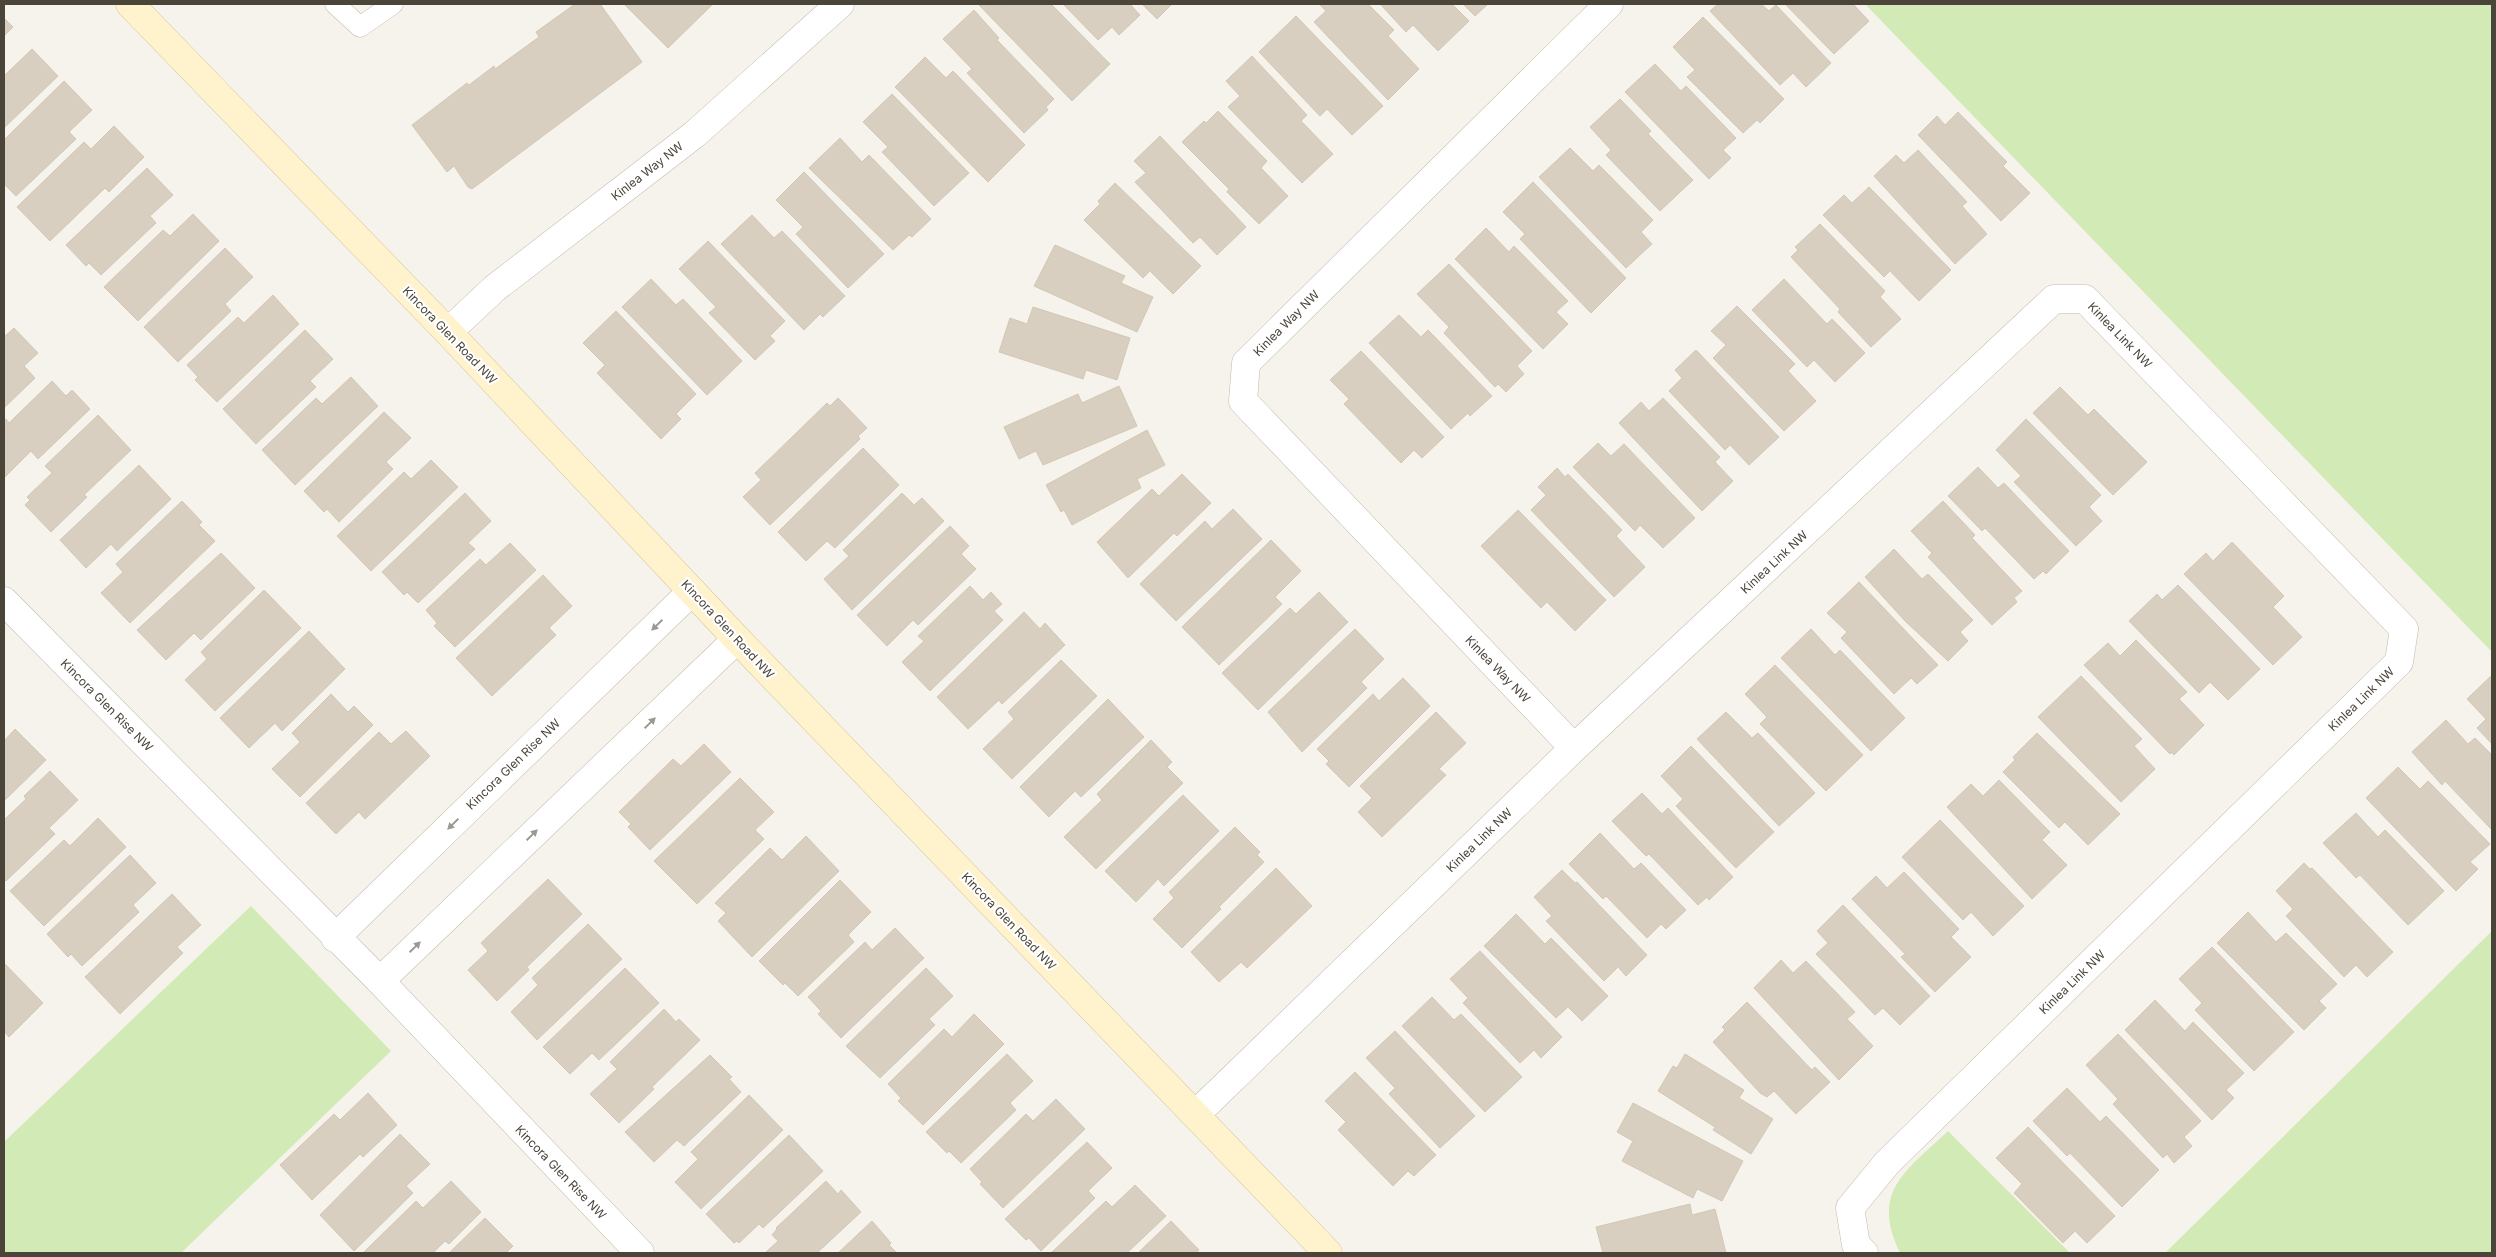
<svg xmlns="http://www.w3.org/2000/svg" width="2496" height="1257" font-family="Inter,sans-serif">
<style>
.green{fill:#d2eab5}
.building{fill:#d8cfc1;stroke:#d3c7b4}
.lines{fill:none;stroke-linecap:round;stroke-linejoin:round}
.lane-casing{stroke:#c2bbae;stroke-width:21}
.street-casing{stroke:#c2bbae;stroke-width:29}
.secondary-casing{stroke:#d6c79b;stroke-width:29}
.lane{stroke:#fff;stroke-width:20}
.street{stroke:#fff;stroke-width:28}
.secondary{stroke:#fff3cd;stroke-width:28}
.oneway{fill:#9c9892}
.labels{text-anchor:middle;dominant-baseline:central;stroke-width:4.5;stroke-linejoin:round;paint-order:stroke}
.street-label{font-size:12px;fill:#4b4439;stroke:#fff}
</style>
<rect width="100%" height="100%" fill="#f6f3ec"/>
<path class="green" d="M1865,4h627v648z
M251,906l140,145 -210,202h-177v-111z
M2492,931v322h-327z
M1948,1131l122,122h-170c-30,-62 6,-82 48,-122z"/>
<path class="building" d="M575,4h25l42,58 -170,127 -4,-2 -14,-21 -7,6 -35,-47 55,-42 2,2 25,-19 1,3 44,-32 -3,-5z
M624,4h89l-45,44z
M1051,4l59,60 -38,37 -93,-96z
M1063,4h67l10,11 -21,20 -7,-8 -14,13z
M1142,4h30l-15,15z
M1319,4h49l26,26 -6,6 31,33 -31,31 -74,-78 12,-11z
M1380,4h72l17,17 -31,30 -25,-26 -7,7z
M1463,4h25l-13,12z
M1718,4h43l8,7 7,-6 55,58 -25,24 -13,-14 -13,12 -70,-74z
M1785,4h68l16,17 -35,33z
M974,10l25,28 -2,2 57,59 -8,8 2,3 -24,23 -57,-60 5,-4 -29,-30z
M1296,16l87,90 -31,29 -25,-26 -7,7 -61,-64z
M1703,17l81,82 -24,24 -3,-3 -14,13 -56,-56 8,-7 -22,-23z
M4,18l9,9 -9,9z
M32,49l26,27 -54,52v-52z
M1252,56l55,59 -6,6 32,33 -31,29 -74,-76 12,-11 -14,-15z
M925,57l21,21 7,-7 72,74 -37,37 -93,-95z
M1655,64l26,27 5,-5 50,52 -13,12 8,8 -22,21 -84,-87z
M64,81l28,29 -23,22 7,7 -60,57 -12,-12v-44z
M892,94l77,79 -35,33 -52,-54 6,-5 -25,-25z
M1620,99l31,32 -3,3 45,46 -33,31 -54,-56 5,-5 -21,-23z
M1218,111l49,50 -6,7 27,28 -29,28 -32,-32 2,-3 -47,-47 22,-21 2,2z
M1958,112l49,50 -4,4 27,27 -29,28 -83,-86 19,-19 8,9z
M114,126l30,31 -35,35 -4,-4 -55,53 -33,-34 67,-65 7,7z
M1160,136l86,91 -29,28 -17,-18 -7,6 -58,-61 11,-9 -12,-12z
M840,138l22,24 7,-7 62,64 -19,18 -3,-2 -16,15 -84,-82z
M1570,148l23,23 6,-6 54,55 -12,12 11,12 -26,24 -87,-91z
M1918,150l49,52 -5,4 25,28 -32,30 -81,-88 22,-21 8,8z
M147,168l26,27 -23,21 6,7 -55,52 -12,-12 -3,3 -20,-21z
M804,172l80,82 -36,34 -52,-54 7,-7 -27,-27z
M1533,182l93,96 -35,35 -71,-74 5,-5 -22,-22z
M1115,183l86,83 -28,28 -23,-23 -7,7 -59,-58 16,-16 -2,-3z
M1869,187l82,83 -32,31 -29,-30 -6,6 -61,-62 21,-20 8,8z
M193,214l26,27 -81,80 -34,-34 59,-57 7,6z
M752,215l22,23 8,-7 63,65 -22,21 -3,-3 -16,16 -83,-86z
M1820,224l65,67 -5,6 21,22 -30,28 -33,-35 2,-3 -49,-52 7,-7 -3,-3z
M1486,228l23,24 5,-6 54,55 -12,11 12,12 -25,25 -88,-90z
M708,241l77,80 -15,15 5,5 -20,19 -46,-47 7,-6 -37,-38z
M1055,245l70,31 -4,7 32,14 -16,35 -103,-46z
M225,248l28,29 -28,27 6,7 -53,51 -34,-35z
M1449,264l83,87 -15,15 7,8 -18,18 -8,-8 -3,3 -51,-54 5,-6 -32,-33z
M651,279l25,26 7,-6 59,62 -35,34 -85,-88z
M1784,279l43,45 5,-5 33,34 -30,29 -21,-22 -7,7 -55,-57z
M273,295l26,29 -82,78 -22,-22 3,-3 -11,-12 51,-48 6,6z
M1737,306l58,58 -7,7 28,30 -32,30 -71,-73 13,-13 -15,-14z
M1033,307l97,31 -13,42 -31,-10 -3,9 -84,-27 11,-34 17,6z
M616,311l80,83 -20,20 5,5 -20,20 -64,-66 8,-8 -22,-22z
M1399,315l22,22 7,-7 64,66 -22,20 -2,-3 -17,16 -82,-86z
M14,328l24,25 -14,13 11,12 -31,30v-71z
M305,330l28,29 -23,22 6,6 -60,57 -33,-35z
M1696,350l83,87 -30,28 -19,-20 -5,5 -56,-59 13,-13 -7,-8z
M1361,351l83,86 -22,21 -8,-8 -13,13 -57,-59 5,-5 -19,-19z
M351,377l27,29 -83,79 -33,-35 54,-52 6,6z
M52,381l14,15 6,-6 18,19 -52,50 -7,-8 -27,27v-57l2,-2 3,4z
M1119,386l18,40 -94,39 -7,-14 -17,8 -15,-32 74,-33 4,9z
M2060,387l28,28 6,-6 53,53 -34,33 -80,-82z
M838,398l29,30 -9,8 2,3 -90,86 -27,-28 18,-17 -6,-7 72,-70 3,3z
M1663,398l57,59 -5,5 18,19 -31,30 -83,-88 22,-21 8,9z
M384,412l27,26 -25,24 7,7 -54,53 -12,-13 -3,3 -20,-21z
M98,415l33,35 -47,45 3,2 -36,35 -26,-27 5,-5 -3,-3 25,-24 -7,-7z
M2026,419l75,76 -12,12 13,14 -26,25 -62,-64 7,-6 -25,-26z
M1147,430l18,35 -28,14 4,9 -69,37 -8,-15 -3,2 -15,-27z
M1598,443l13,13 13,-12 71,74 -32,30 -23,-23 -5,6 -62,-64z
M863,448l36,37 -64,63 -8,-7 -21,20 -28,-29z
M431,460l27,27 -87,84 -34,-35 67,-64 7,7z
M139,465l32,34 -54,52 -6,-7 -25,24 -26,-28z
M1978,467l20,21 6,-5 65,68 -23,23 -3,-3 -9,8 -49,-51 -3,3 -34,-35z
M1557,468l8,9 3,-3 54,56 -6,6 29,31 -31,30 -83,-87 15,-15 -8,-8z
M1182,474l29,29 -34,33 -3,-3 -46,45 -31,-36 55,-53 7,7z
M465,493l26,28 -23,22 7,6 -57,54 -11,-11 -3,3 -22,-23z
M902,493l12,12 8,-7 22,23 -92,89 -28,-31 25,-23 -6,-6z
M182,501l20,21 -3,3 16,16 -85,82 -29,-30 22,-21 -7,-8z
M1943,501l32,34 -3,3 50,53 -8,7 3,4 -25,23 -64,-68 4,-4 -21,-22z
M1233,509l29,30 -86,82 -36,-37 65,-63 7,8z
M1518,510l88,90 -31,31 -28,-29 -6,6 -60,-62z
M950,526l19,20 -8,8 15,15 -58,56 -5,-5 -26,26 -30,-31z
M1271,540l30,31 -26,26 7,7 -63,61 -37,-38z
M2232,542l52,54 -11,11 29,30 -29,28 -89,-91 22,-21 7,8z
M510,543l26,27 -81,77 -21,-21 3,-3 -11,-13 54,-51 6,6z
M1894,549l28,30 6,-5 45,46 -13,12 8,9 -20,20 -43,-40 -40,-44z
M221,553l34,35 -54,52 -7,-7 -28,27 -29,-30z
M543,575l29,31 -23,22 7,7 -64,61 -36,-38z
M1859,582l79,83 -21,19 -6,-6 -17,16 -53,-56 6,-6 -20,-19z
M2178,585l82,84 -32,31 -18,-18 -11,11 -70,-72 28,-27 5,6z
M970,586l13,14 8,-8 11,12 -8,7 9,9 -73,71 -28,-29 22,-21 -6,-5z
M264,590l37,38 -86,83 -30,-31 22,-21 -6,-7z
M1319,592l29,30 -90,88 -36,-37 68,-65 6,6z
M1024,612l16,17 5,-6 20,22 -63,59 -3,-4 -31,29 -31,-32z
M1355,629l29,30 -23,23 6,6 -65,64 -34,-40z
M1811,629l24,26 5,-5 65,68 -34,33 -90,-93z
M309,631l36,38 -63,62 -7,-8 -26,25 -29,-30z
M2136,640l51,52 -8,7 25,26 -30,30 -3,-3 -1,2 -86,-89 24,-22 12,13z
M1061,660l36,36 -85,83 -29,-30 31,-30 -6,-7z
M1775,665l88,90 -37,36 -66,-67 7,-7 -22,-23z
M2492,675v69l-15,-16 9,-9 -19,-20z
M2081,676l61,63 -8,7 21,23 -34,33 -83,-85z
M1403,678l27,28 -81,81 -23,-23 3,-3 -12,-12 56,-55 6,7z
M331,694l17,18 6,-6 19,19 -73,72 -28,-28 28,-27 -8,-9z
M1108,699l36,38 -63,60 -6,-6 -26,26 -29,-30z
M1436,712l30,31 -27,26 7,6 -64,62 -24,-25 14,-14 -12,-12z
M1726,712l26,26 6,-5 57,60 -36,33 -82,-87z
M2446,720l22,24 7,-6 17,17v75l-47,-49 -3,4 -30,-33z
M15,729l31,31 -42,41v-60z
M406,731l24,25 -65,63 -6,-7 -23,22 -30,-31 73,-71 12,12z
M2037,733l83,81 -32,31 -23,-23 -6,6 -56,-56 12,-12 -2,-3z
M1151,740l21,22 -5,5 16,16 -87,86 -32,-32 38,-37 -5,-6z
M704,744l27,28 -81,78 -22,-23 3,-3 -12,-12 54,-53 8,7z
M1691,746l83,86 -38,36 -60,-62 7,-7 -22,-23z
M2398,767l22,22 8,-8 62,63 -20,18 8,7 -22,22 -90,-93z
M50,771l28,29 -29,28 6,6 -49,47 -2,-2v-59l22,-21 -2,-3z
M740,778l34,34 -19,18 9,9 -67,65 -43,-43z
M1999,780l51,52 -8,8 25,25 -35,34 -85,-92 24,-23 12,12z
M1642,793l20,21 6,-6 65,69 -24,23 -2,-3 -9,8 -49,-51 -3,2 -34,-35z
M1183,795l36,36 -55,55 -6,-7 -22,23 -31,-31z
M2356,813l22,24 7,-7 59,61 -36,34 -48,-50 -4,3 -33,-35z
M98,818l28,29 -82,79 -34,-35 54,-51 6,6z
M1940,820l84,86 -31,30 -22,-24 -8,8 -61,-63z
M1235,827l25,25 -3,3 7,7 -45,45 2,2 -39,39 -29,-29 21,-21 -5,-6z
M1600,833l34,36 7,-6 45,47 -20,19 -5,-5 -14,14 -41,-42 -3,3 -34,-35z
M806,836l33,35 -87,86 -34,-36 8,-8 -11,-10 55,-55 12,12z
M130,855l26,28 -23,22 6,7 -57,54 -11,-12 -3,3 -21,-23z
M2304,863l6,6 2,-1 81,84 -26,25 -11,-12 -12,12 -58,-61 7,-7 -17,-18z
M1276,868l36,38 -65,62 -6,-6 -22,20 -28,-30z
M1562,870l13,13 2,-1 70,73 -21,21 -8,-9 -14,14 -58,-60 6,-5 -18,-19z
M1904,872l55,57 -8,8 20,20 -36,35 -34,-35 4,-3 -53,-55 24,-23 11,12z
M548,879l34,35 -55,53 2,3 -32,31 -29,-31 20,-19 -7,-8z
M840,880l31,32 -23,23 6,7 -56,54 -13,-13 -2,2 -24,-24z
M172,894l29,31 -24,22 6,6 -63,61 -35,-37z
M1843,905l87,91 -30,29 -17,-17 -8,7 -59,-61 12,-11 -11,-12z
M2248,912l28,30 10,-9 51,51 -18,17 7,7 -22,22 -87,-87z
M1516,914l29,30 6,-6 57,58 -26,25 -14,-14 -12,11 -72,-72z
M588,924l34,35 -85,81 -26,-28 27,-27 -6,-7z
M895,928l29,30 -83,80 -23,-24 3,-3 -13,-14 57,-55 7,8z
M2212,947l82,85 -40,39 -59,-61 7,-7 -23,-24z
M1480,951l82,86 -21,21 -7,-8 -14,13 -57,-60 5,-5 -18,-19z
M1781,960l12,13 13,-12 49,51 -8,7 26,27 -34,34 -85,-92z
M4,963l39,40 -34,34 -5,-6z
M625,968l34,35 -60,57 -7,-7 -22,21 -27,-27z
M926,968l27,28 -24,23 6,6 -55,53 -34,-32z
M1432,997l22,23 7,-6 61,63 -37,35 -83,-86z
M2155,1000l30,31 8,-9 51,51 -18,17 8,8 -22,22 -87,-90z
M1747,1002l65,68 3,-3 15,15 -34,32 -22,-23 -7,6 -7,-4 -47,-51 12,-12 -3,-3z
M664,1009l12,13 3,-3 21,21 -48,47 2,2 -35,34 -29,-29 27,-25 -7,-7z
M974,1014l30,30 -81,81 -25,-24 3,-3 -13,-14 56,-55 8,8z
M1395,1031l80,85 -35,32 -51,-54 6,-6 -29,-30z
M2118,1034l83,87 -17,16 8,9 -18,17 -7,-9 -4,4 -50,-54 5,-5 -32,-34z
M1007,1054l26,27 -23,22 6,7 -55,53 -12,-12 -2,2 -21,-21z
M1685,1054l59,36 -5,8 34,21 -22,35 -38,-24 2,-3 -57,-36 15,-25 4,2z
M710,1055l22,22 -3,2 12,13 -57,54 -7,-6 -23,22 -29,-30z
M1355,1072l81,83 -22,21 -6,-5 -15,15 -55,-56 8,-8 -21,-21z
M2067,1088l33,34 6,-6 53,54 -37,37 -52,-54 -3,3 -34,-35z
M368,1093l29,32 -34,32 -3,-3 -48,46 -32,-35 54,-51 6,6z
M749,1095l34,35 -82,79 -26,-27 23,-23 -7,-7z
M1056,1099l29,30 -82,79 -23,-24 2,-2 -12,-13 56,-55 7,7z
M1633,1103l110,58 -21,40 -25,-12 -4,9 -71,-37 11,-20 -16,-9z
M2028,1127l87,89 -28,27 -12,-12 -12,12 -49,-50 8,-9 -26,-26z
M400,1134l30,30 -24,22 7,7 -59,58 -34,-36z
M789,1135l34,36 -60,57 -4,-4 -20,19 -2,-2 -3,2 -28,-29z
M1087,1142l25,26 -24,23 7,7 -54,53 -12,-13 -3,2 -21,-21z
M451,1181l30,31 -32,32 -4,-3 -12,12h-70l53,-52 7,7z
M826,1181l12,13 3,-4 20,22 -43,40 1,1h-54l13,-12 -6,-6 5,-6 -1,-1z
M1135,1185l31,31 -39,37h-76l55,-52 6,6z
M1690,1204l2,11 23,-6 11,44h-123l-7,-26z
M485,1218l28,28 -7,7h-57z
M872,1221l19,22 -2,2 8,8h-59z
M1171,1221l28,29 -4,3h-57z"/>
<g class="lines">
<defs>
<path id="lane" d="M335,4l25,23 33,-23"/>
<path id="street" d="M448,332l47,-44 200,-154 145,-130
M4,601l376,380 260,272
M1574,748l-331,-347 3,-38 363,-359
M335,938l357,-347
M380,981l357,-342
M1195,1115l379,-367 480,-449h31l319,330 -5,33 -512,501 -37,45 6,37 8,8"/>
<path id="secondary" d="M130,4l318,328 289,307 591,614"/>
</defs>
<use href="#lane" class="lane-casing"/>
<use href="#street" class="street-casing"/>
<use href="#secondary" class="secondary-casing"/>
<use href="#lane" class="lane"/>
<use href="#street" class="street"/>
<use href="#secondary" class="secondary"/>
</g>
<defs><path id="oneway-solid" d="M-6-.8H1V-3.2L6.5 0L1 3.2V.8H-6Z" transform="scale(1.25)"/></defs>
<g class="oneway">
<use href="#oneway-solid" transform="translate(657 625) rotate(136)"/>
<use href="#oneway-solid" transform="translate(650 723) rotate(-44)"/>
<use href="#oneway-solid" transform="translate(453 824) rotate(136)"/>
<use href="#oneway-solid" transform="translate(532 835) rotate(-44)"/>
<use href="#oneway-solid" transform="translate(415 947) rotate(-44)"/>
</g>
<g class="labels">
<g class="street-label">
<text transform="translate(647 171) rotate(-38)">Kinlea Way NW</text>
<text transform="translate(1286 323) rotate(-45)">Kinlea Way NW</text>
<text transform="translate(450 335) rotate(46)">Kincora Glen Road NW</text>
<text transform="translate(2120 335) rotate(46)">Kinlea Link NW</text>
<text transform="translate(1774 562) rotate(-43)">Kinlea Link NW</text>
<text transform="translate(728 629) rotate(47)">Kincora Glen Road NW</text>
<text transform="translate(1498 669) rotate(46)">Kinlea Way NW</text>
<text transform="translate(2361 699) rotate(-44)">Kinlea Link NW</text>
<text transform="translate(107 705) rotate(45)">Kincora Glen Rise NW</text>
<text transform="translate(513 764) rotate(-44)">Kincora Glen Rise NW</text>
<text transform="translate(1479 840) rotate(-44)">Kinlea Link NW</text>
<text transform="translate(1009 921) rotate(46)">Kincora Glen Road NW</text>
<text transform="translate(2072 982) rotate(-44)">Kinlea Link NW</text>
<text transform="translate(561 1172) rotate(46)">Kincora Glen Rise NW</text>
</g>
</g>
<rect width="2496" height="1257" fill="none" stroke="#4b4439" stroke-width="10"/>
</svg>
